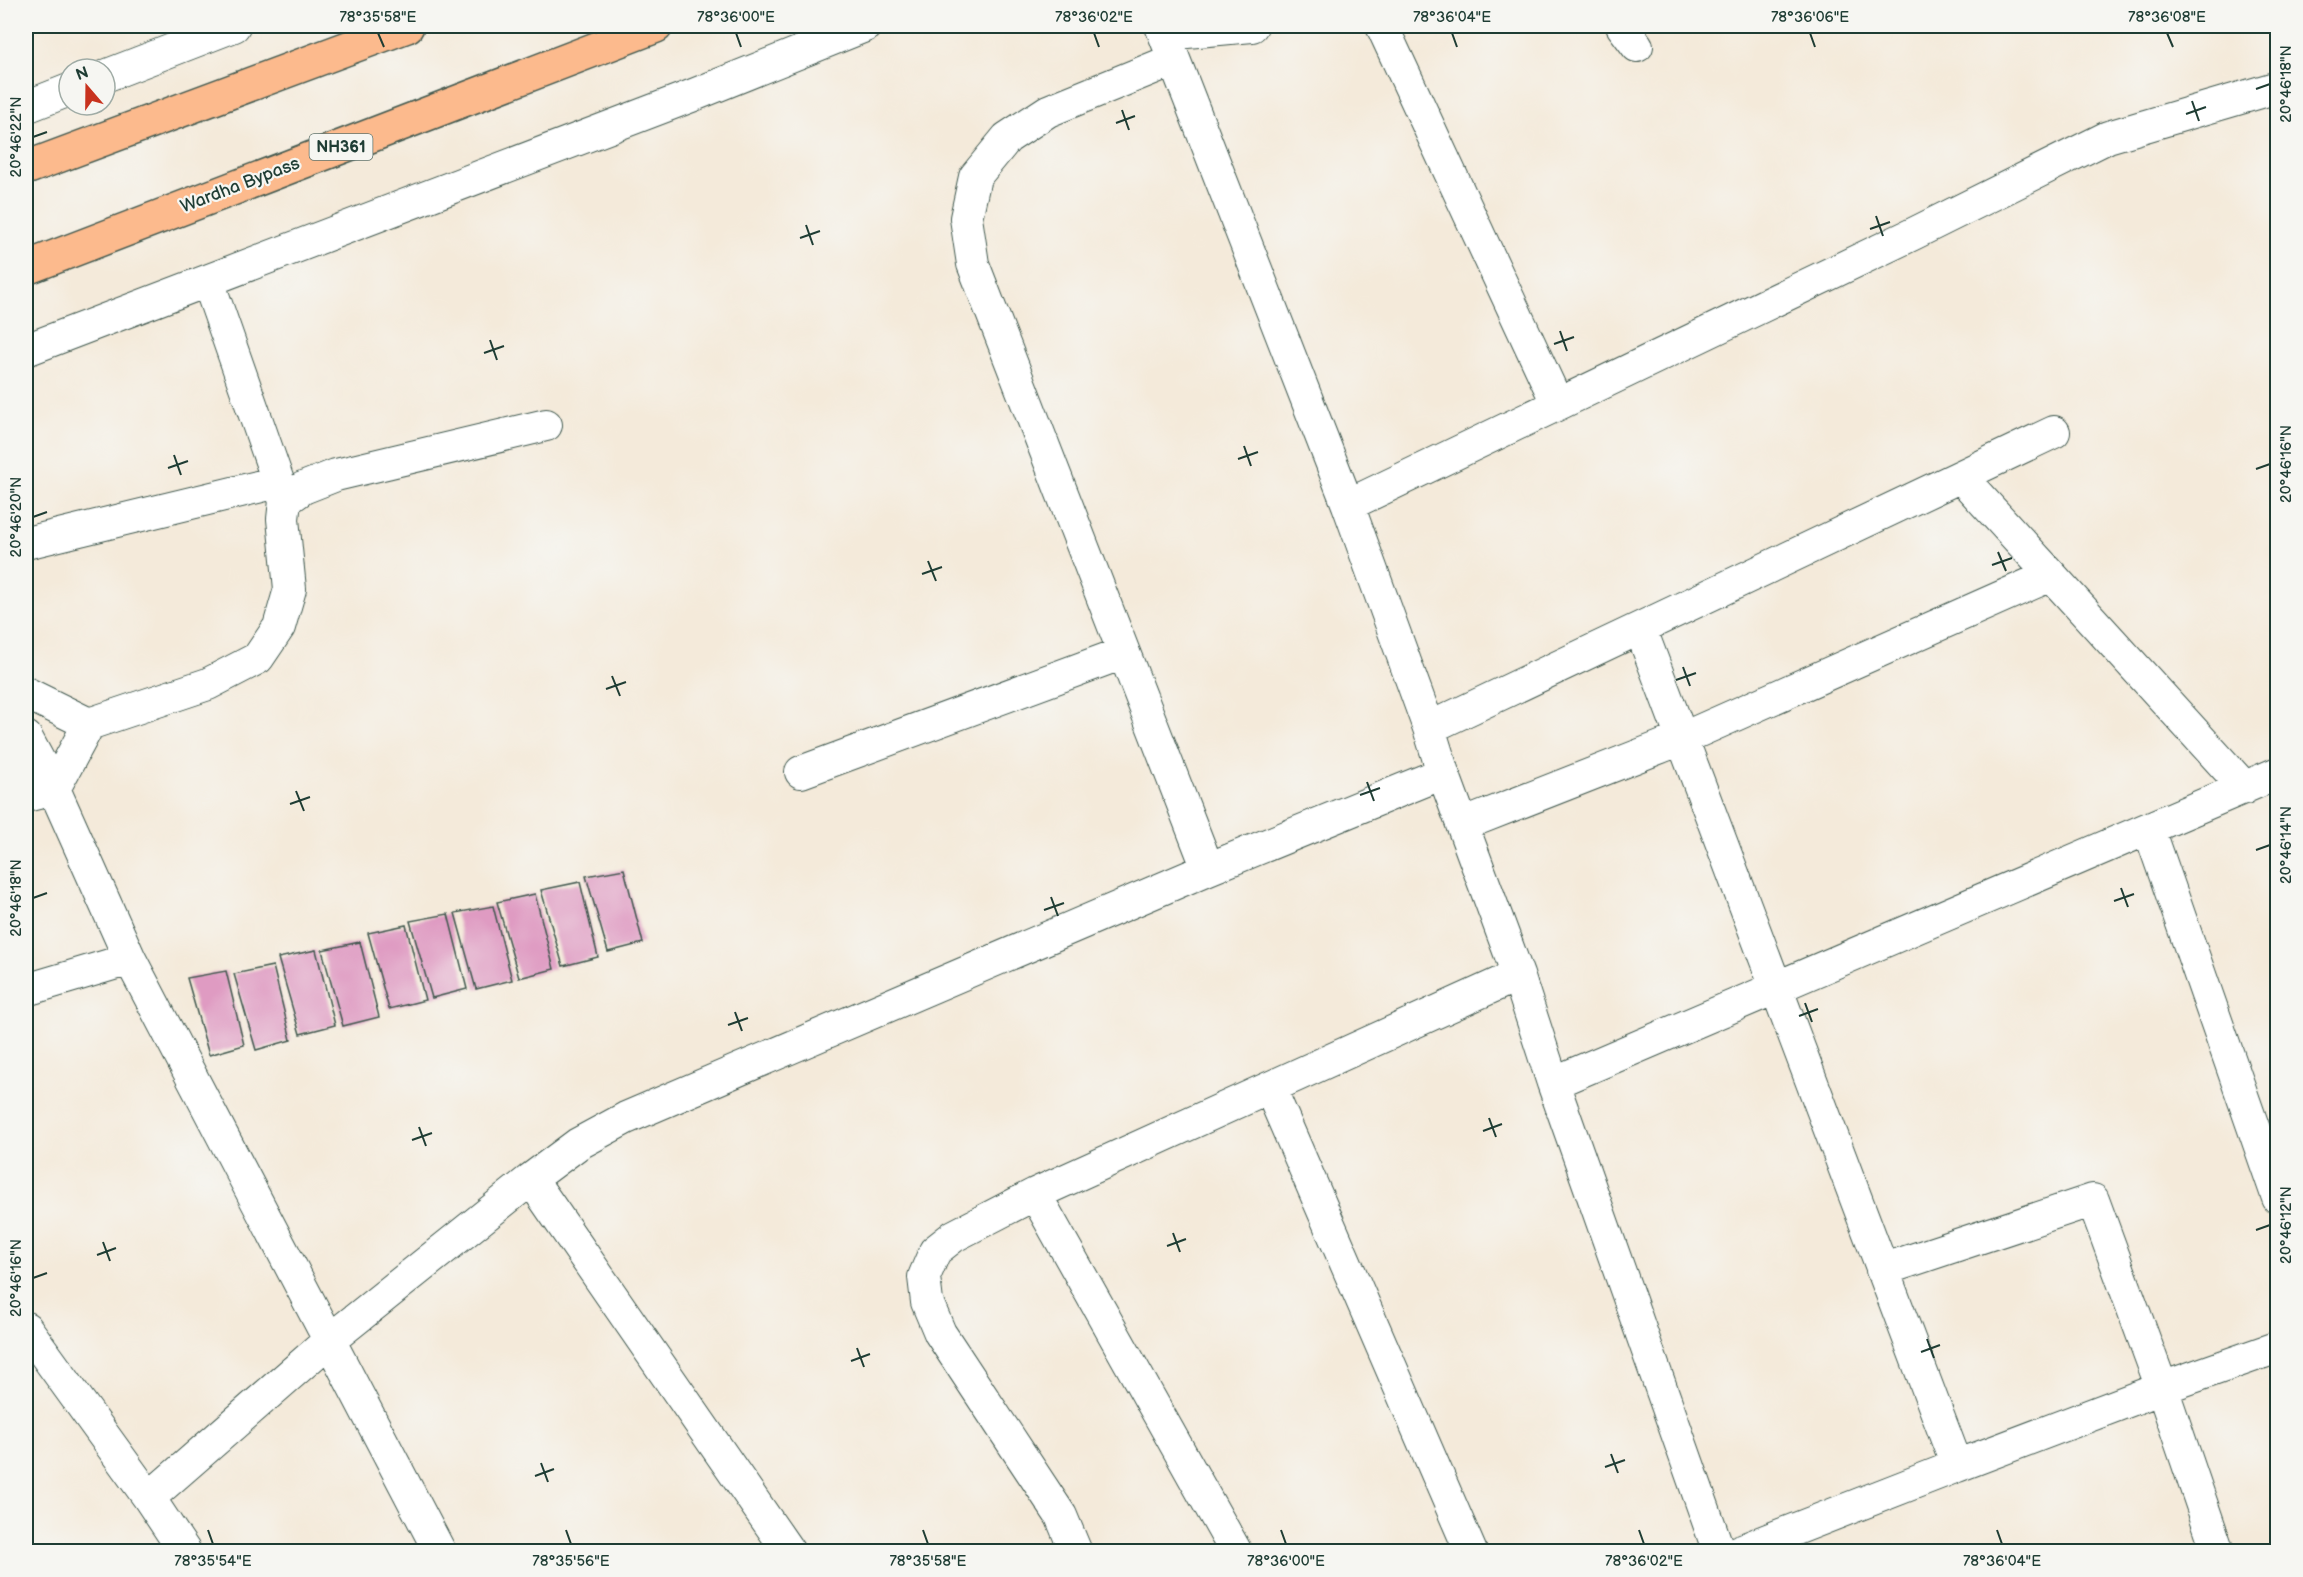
<svg xmlns="http://www.w3.org/2000/svg" width="2303" height="1577" font-family="'Balsamiq Sans',sans-serif">
<style>
.building{fill:#df9bc2}
.lines{fill:none;stroke-linecap:round;stroke-linejoin:round}
.street-casing{stroke:#3f574d;stroke-width:34}
.highway-casing{stroke:#3f574d;stroke-width:36}
.street{stroke:#fff;stroke-width:32}
.highway{stroke:#fcba8d;stroke-width:33}
.ticks{fill:none;stroke:#1f3d34;stroke-width:2}
.labels{text-anchor:middle;dominant-baseline:central;stroke-width:4.5;stroke-linejoin:round;paint-order:stroke}
.shield{fill:#f6f6f2;stroke:#60746d;stroke-width:1.5}
.shield-label{font-size:16px;font-weight:bold;fill:#1f3d34}
.street-label{font-size:18px;fill:#1f3d34;stroke:#f6f6f2}
.neatline{fill:none;stroke:#1f3d34;stroke-width:2}
.ticks-label{font-size:15px;text-anchor:middle;fill:#1f3d34}
</style>
<rect width="100%" height="100%" fill="#f6f6f2"/>
<filter id="ink" filterUnits="userSpaceOnUse"><feTurbulence type="fractalNoise" baseFrequency=".0167" numOctaves="2"/><feDisplacementMap in="SourceGraphic" scale="12" xChannelSelector="R" yChannelSelector="G"/><feConvolveMatrix kernelMatrix="1 2 1 2 8 2 1 2 1" color-interpolation-filters="sRGB"/></filter>
<filter id="wash" filterUnits="userSpaceOnUse"><feTurbulence type="fractalNoise" baseFrequency=".008" numOctaves="4" result="noise"/><feDisplacementMap in="SourceGraphic" scale="24" xChannelSelector="R" yChannelSelector="G"/><feGaussianBlur stdDeviation="1.35" result="paint"/><feColorMatrix in="noise" values="0 0 0 0 0 0 0 0 0 0 0 0 0 0 0 0 0 1.4 0 .05"/><feComposite in="paint" operator="in"/></filter>
<g filter="url(#wash)">
<rect width="100%" height="100%" fill="#f4eada"/>
<g id="blocks">
<path class="building" d="M624,869l19,74 -35,9 -22,-76z
M580,882l18,75 -35,9 -22,-76z
M535,894l19,75 -35,9 -22,-76z
M493,906l19,74 -36,9 -21,-76z
M448,914l19,75 -35,9 -22,-77z
M406,925l19,75 -36,9 -21,-76z
M360,942l19,75 -36,9 -21,-76z
M316,950l19,75 -35,9 -22,-76z
M273,966l18,74 -35,10 -22,-76z
M226,971l18,74 -35,10 -22,-77z"/>
</g>
</g>
<g filter="url(#ink)">
<use href="#blocks" fill-opacity="0" stroke="#3f574d" stroke-width="1.5"/>
<g class="lines">
<defs>
<path id="street" d="M1161,26l187,479 81,223 14,45 75,202 35,108
M1382,26l175,377
M1622,26l15,20
M1165,34l87,-8
M1173,60l-125,51 -41,27 -32,39 -9,41 7,46 235,605
M105,76l129,-50
M26,107l43,-17
M208,281l77,220
M26,350l665,-254 174,-70
M1962,478l89,97
M1348,505l565,-271 195,-97 170,-50
M26,543l252,-61
M1641,630l316,836 -220,86
M26,693l63,31
M1429,728l625,-296
M26,737l28,52 76,170 310,593
M801,772l322,-119
M26,796l28,-7 35,-65 119,-40 50,-26 21,-31 11,-38 -7,-70 2,-18 18,-13 33,-13 210,-50
M1462,825l219,-86 370,-164 194,213
M2149,829l129,369
M26,990l104,-31
M1270,1088l201,464
M531,1179l258,373
M1035,1194l201,358
M1882,1270l211,-70 69,188 -205,78
M26,1328l123,170 36,54
M149,1498l182,-159 200,-160 47,-35 48,-26 582,-249 235,-96
M1076,1552l-15,-36 -121,-183 -13,-31 -3,-25 11,-26 19,-15 81,-42 483,-219
M1719,1552l-166,-469 725,-310
M2218,1552l-56,-164 116,-41"/>
<path id="highway" d="M26,168l381,-142
M26,268l630,-242"/>
</defs>
<use href="#street" class="street-casing"/>
<use href="#highway" class="highway-casing"/>
<use href="#street" class="street"/>
<use href="#highway" class="highway"/>
</g>
</g>
<path class="ticks" d="M378,33l6,14M736,33l5,14M1094,33l5,14M1452,33l5,14M1810,33l5,14M2167,33l6,14M2256,89l14,-5M2192,101l7,20M1122,110l7,20M2186,114l20,-7M1116,123l19,-7M33,137l14,-5M1876,216l7,20M806,225l7,20M1870,229l20,-7M800,238l20,-7M1560,331l7,20M490,340l7,20M1554,344l20,-7M484,353l20,-7M1244,446l7,20M174,455l7,20M1238,459l20,-7M168,468l20,-7M2256,469l14,-5M33,517l14,-5M1998,552l8,19M928,561l8,20M1992,565l20,-7M922,574l20,-7M1683,667l7,19M612,676l8,20M1676,680l20,-7M606,689l20,-7M1367,782l7,19M296,791l8,20M1360,795l20,-7M290,804l20,-7M2256,850l14,-5M2121,888l7,19M1051,897l7,19M33,898l14,-5M2114,901l20,-7M1044,910l20,-7M1805,1003l7,19M735,1012l7,19M1799,1016l19,-7M728,1025l20,-7M1489,1118l7,19M419,1127l7,19M1483,1131l19,-7M412,1140l20,-7M2256,1230l14,-5M1173,1233l7,19M103,1242l7,19M1167,1246l19,-7M97,1255l19,-7M33,1278l14,-5M1927,1339l7,19M857,1348l7,19M1921,1352l19,-7M851,1361l19,-7M1611,1454l7,19M541,1463l7,19M1605,1467l20,-7M535,1476l19,-7M208,1530l5,14M566,1530l5,14M923,1530l5,14M1281,1530l5,14M1639,1530l5,14M1997,1530l5,14"/>
<g class="labels">
<rect class="shield" x="309.5" y="134" width="63" height="26" rx="4.5"/>
<g class="shield-label">
<text x="341" y="147">NH361</text>
</g>
<g class="street-label">
<text transform="translate(240 185) rotate(-21)">Wardha Bypass</text>
</g>
</g>
<rect width="2303" height="1577" fill="none" stroke="#f6f6f2" stroke-width="66"/>
<g transform="translate(87 87) rotate(340)"><circle r="28" fill="#f6f6f2" stroke="#a0aca6" stroke-width="1.5"/>
<path d="M0-4.5L10 22L0 15L-10 22Z" fill="#c8321e"/>
<text y="-9" font-size="16" font-weight="bold" text-anchor="middle" fill="#1f3d34">N</text>
</g>
<rect x="33" y="33" width="2237" height="1511" class="neatline"/>
<g class="ticks-label">
<text x="378" y="22">78°35'58"E</text>
<text x="736" y="22">78°36'00"E</text>
<text x="1094" y="22">78°36'02"E</text>
<text x="1452" y="22">78°36'04"E</text>
<text x="1810" y="22">78°36'06"E</text>
<text x="2167" y="22">78°36'08"E</text>
<text transform="translate(2286 84) rotate(-90)" y="5">20°46'18"N</text>
<text transform="translate(16 137) rotate(-90)" y="5">20°46'22"N</text>
<text transform="translate(2286 464) rotate(-90)" y="5">20°46'16"N</text>
<text transform="translate(16 517) rotate(-90)" y="5">20°46'20"N</text>
<text transform="translate(2286 845) rotate(-90)" y="5">20°46'14"N</text>
<text transform="translate(16 898) rotate(-90)" y="5">20°46'18"N</text>
<text transform="translate(2286 1225) rotate(-90)" y="5">20°46'12"N</text>
<text transform="translate(16 1278) rotate(-90)" y="5">20°46'16"N</text>
<text x="213" y="1566">78°35'54"E</text>
<text x="571" y="1566">78°35'56"E</text>
<text x="928" y="1566">78°35'58"E</text>
<text x="1286" y="1566">78°36'00"E</text>
<text x="1644" y="1566">78°36'02"E</text>
<text x="2002" y="1566">78°36'04"E</text>
</g>
</svg>
